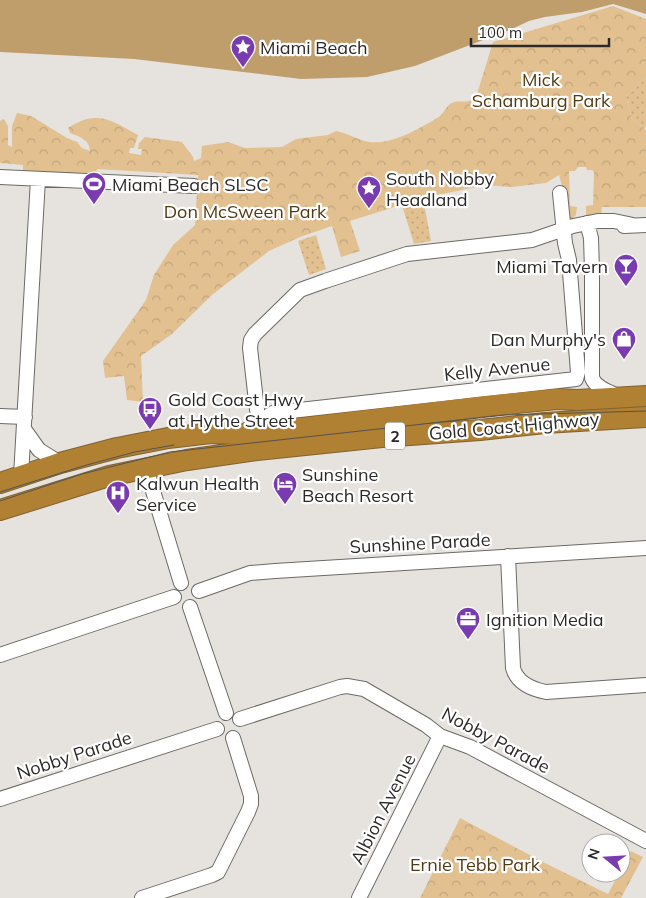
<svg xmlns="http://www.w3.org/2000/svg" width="646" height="898" font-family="Mulish,sans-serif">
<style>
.grass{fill:url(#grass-dots)}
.forest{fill:url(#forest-crowns)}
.water{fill:#c09e6c}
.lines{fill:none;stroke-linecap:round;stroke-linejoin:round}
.minor-casing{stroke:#6d6a66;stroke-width:16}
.highway-casing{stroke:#826230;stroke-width:22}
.minor{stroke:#fff;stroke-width:14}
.highway{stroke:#b08033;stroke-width:20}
.tram{stroke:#545250;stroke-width:1}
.labels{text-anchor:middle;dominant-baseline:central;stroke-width:4.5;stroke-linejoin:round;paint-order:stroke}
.shield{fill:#fff;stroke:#6b6a69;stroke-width:1}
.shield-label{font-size:16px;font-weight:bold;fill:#2c2a29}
.poi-label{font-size:18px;fill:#2c2a29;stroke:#fff;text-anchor:start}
.park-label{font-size:18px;fill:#523a12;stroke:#fff}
.street-label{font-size:18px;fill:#2c2a29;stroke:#fff}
</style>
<defs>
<pattern id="grass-dots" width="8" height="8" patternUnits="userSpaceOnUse" patternTransform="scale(1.25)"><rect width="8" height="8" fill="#e2c090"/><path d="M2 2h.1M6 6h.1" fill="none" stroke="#c2a57c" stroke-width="1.8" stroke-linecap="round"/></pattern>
<pattern id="forest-crowns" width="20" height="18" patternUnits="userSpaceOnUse" patternTransform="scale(1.25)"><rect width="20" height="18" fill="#e2c090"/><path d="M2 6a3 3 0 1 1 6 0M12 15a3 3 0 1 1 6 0" fill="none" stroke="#c2a57c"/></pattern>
</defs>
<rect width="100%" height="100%" fill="#e6e3df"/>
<path class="grass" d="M646,78v47l-1,4 -13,-10 -6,-23z
M423,198l8,43 -17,3 -12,-39z
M316,235l10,34 -17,6 -11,-34z"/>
<path class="forest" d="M613,6l33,13v59l-20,18 6,23 13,10 1,3v75h-44l-1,11h-13l-2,-2v-10l7,-1 1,-33 -2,-2h-5l-1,-3h-8l-3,4h-6l1,35 7,1 -1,8 -8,8 -4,-30 -5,-18 -13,8 -35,4 -25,-2 -63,13 -73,23 10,30 -19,6 -9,-31 -32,11 -31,14 -56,43 -41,40 -31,22 2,46 -16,-2 -3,-24 -19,2 -2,-17 43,-61 8,-25 19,-30 22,-20 3,-50 -101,-6 -1,8 -73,-5v-7l-23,-2v-42l4,-2 4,7v19l4,2v-21l5,-13 14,3 36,22 10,4 5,6 8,3c-1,-12 -10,-14 -20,-18l-2,-5c29,-19 43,-8 70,7l-4,13h-4l-1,5 12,2 1,-6h-4l1,-6 6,-6 37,5 11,15 1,4 7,-3 1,-12 26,-4 17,6 37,-1 14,-8 32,-4 8,-4c11,2 22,9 33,11 22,3 50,-13 68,-24 6,-3 8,-10 13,-14 11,-7 17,4 27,-10l16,-52z
M460,818l85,45 63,31 11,-21h2v-3l10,-19 12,6 -22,41h-201z"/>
<path class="water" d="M0,0h646v14l-33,-10 -31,8 -37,5 -16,4 -17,8 -97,37 -48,11 -66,2 -167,-20 -134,-7z"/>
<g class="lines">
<defs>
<path id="minor" d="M0,177l194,9
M587,223l4,15 1,33v107c4,10 17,14 26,18
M624,226l22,-1
M257,410l-7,-62 1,-8 4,-6 45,-44 25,-9 82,-27 125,-14 41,-14 25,-5h16l19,4
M0,416l25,1
M24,429l15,21 21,13
M242,433l31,-20 303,-34 2,-7 -9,-112 -4,-17 -5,-50
M146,468l35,115
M21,476l17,-297
M508,556l5,112c4,15 18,21 33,24l100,-7
M199,591l51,-18 25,-2 371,-23
M190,607l36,106
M0,655l174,-58
M240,719l100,-32 7,-1 17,3 62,36 14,11 30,11 176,94
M0,799l217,-70
M142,898l70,-23 6,-3 30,-60 3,-8v-8l-18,-58
M359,898l81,-162"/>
<path id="highway" d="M0,483l60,-20 57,-15 51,-10 43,-5 40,1 235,-28 71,-7 20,1 69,-4
M0,510l109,-34 78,-16 70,-10 125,-13 98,-7 65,-7 101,-6"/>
</defs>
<use href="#minor" class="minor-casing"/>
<use href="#highway" class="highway-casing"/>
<use href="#minor" class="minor"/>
<use href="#highway" class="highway"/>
<path class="tram" d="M0,492l83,-26 52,-14 39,-7
M0,501l82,-27 88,-22 335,-37 141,-4"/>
</g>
<defs>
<symbol id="sight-pin" viewBox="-11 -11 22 30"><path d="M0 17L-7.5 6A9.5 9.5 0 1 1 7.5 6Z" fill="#7a3bb0" stroke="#fff"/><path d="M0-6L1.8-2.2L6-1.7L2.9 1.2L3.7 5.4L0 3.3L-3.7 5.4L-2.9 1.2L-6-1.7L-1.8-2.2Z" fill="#fff"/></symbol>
<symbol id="stadium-pin" viewBox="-11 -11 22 30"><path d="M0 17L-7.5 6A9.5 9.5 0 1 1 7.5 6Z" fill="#7a3bb0" stroke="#fff"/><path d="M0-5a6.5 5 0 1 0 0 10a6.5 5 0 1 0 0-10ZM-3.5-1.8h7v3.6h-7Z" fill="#fff"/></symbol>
<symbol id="bar-pin" viewBox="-11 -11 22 30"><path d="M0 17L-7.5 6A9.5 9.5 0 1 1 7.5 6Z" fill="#7a3bb0" stroke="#fff"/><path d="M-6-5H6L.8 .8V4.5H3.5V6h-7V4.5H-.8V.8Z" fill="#fff"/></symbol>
<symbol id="shop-pin" viewBox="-11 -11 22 30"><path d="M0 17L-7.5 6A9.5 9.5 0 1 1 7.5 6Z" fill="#7a3bb0" stroke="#fff"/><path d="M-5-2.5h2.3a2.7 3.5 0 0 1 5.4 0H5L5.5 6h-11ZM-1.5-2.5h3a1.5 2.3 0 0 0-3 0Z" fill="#fff"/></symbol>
<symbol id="bus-pin" viewBox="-11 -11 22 30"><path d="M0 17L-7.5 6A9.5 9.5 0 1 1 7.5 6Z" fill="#7a3bb0" stroke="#fff"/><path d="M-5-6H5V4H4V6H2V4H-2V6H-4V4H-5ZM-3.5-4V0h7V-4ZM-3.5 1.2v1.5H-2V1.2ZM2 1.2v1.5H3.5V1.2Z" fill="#fff"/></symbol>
<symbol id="hotel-pin" viewBox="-11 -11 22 30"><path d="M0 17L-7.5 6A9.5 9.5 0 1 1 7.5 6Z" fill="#7a3bb0" stroke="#fff"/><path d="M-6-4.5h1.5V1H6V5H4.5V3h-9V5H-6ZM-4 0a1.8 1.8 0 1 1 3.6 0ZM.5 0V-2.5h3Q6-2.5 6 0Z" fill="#fff"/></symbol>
<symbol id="hospital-pin" viewBox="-11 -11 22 30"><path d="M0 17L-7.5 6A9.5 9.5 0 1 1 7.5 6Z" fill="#7a3bb0" stroke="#fff"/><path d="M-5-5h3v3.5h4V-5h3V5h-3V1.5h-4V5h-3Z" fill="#fff"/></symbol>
<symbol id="office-pin" viewBox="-11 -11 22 30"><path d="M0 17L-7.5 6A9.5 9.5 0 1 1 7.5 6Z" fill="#7a3bb0" stroke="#fff"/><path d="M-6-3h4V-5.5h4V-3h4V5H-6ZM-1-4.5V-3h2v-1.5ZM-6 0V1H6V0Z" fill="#fff"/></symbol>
</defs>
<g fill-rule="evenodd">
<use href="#sight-pin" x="229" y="33" width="28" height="38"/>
<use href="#stadium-pin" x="80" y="170" width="28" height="38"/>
<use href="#sight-pin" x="355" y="174" width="28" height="38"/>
<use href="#bar-pin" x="612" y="252" width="28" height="38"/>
<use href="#shop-pin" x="610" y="325" width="28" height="38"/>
<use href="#bus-pin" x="136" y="395" width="28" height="38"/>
<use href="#hotel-pin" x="271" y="470" width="28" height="38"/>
<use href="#hospital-pin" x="104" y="479" width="28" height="38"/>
<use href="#office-pin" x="454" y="605" width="28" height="38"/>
</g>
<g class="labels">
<rect class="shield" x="385" y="422.5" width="20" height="27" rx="4"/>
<g class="shield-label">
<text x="395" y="436">2</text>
</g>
<g class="poi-label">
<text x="260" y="47">Miami Beach</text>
<text x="386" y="178">South Nobby<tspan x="386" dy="21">Headland</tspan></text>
<text x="112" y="184">Miami Beach SLSC</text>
<text x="608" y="266" text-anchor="end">Miami Tavern</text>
<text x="606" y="339" text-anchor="end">Dan Murphy's</text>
<text x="168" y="399">Gold Coast Hwy<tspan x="168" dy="21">at Hythe Street</tspan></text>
<text x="302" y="474">Sunshine<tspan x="302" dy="21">Beach Resort</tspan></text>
<text x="136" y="483">Kalwun Health<tspan x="136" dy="21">Service</tspan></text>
<text x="486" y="619">Ignition Media</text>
</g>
<g class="park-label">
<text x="541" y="79">Mick<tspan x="541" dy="21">Schamburg Park</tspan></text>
<text x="245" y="211">Don McSween Park</text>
<text x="475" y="864">Ernie Tebb Park</text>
</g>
<g class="street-label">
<text transform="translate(497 369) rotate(-6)">Kelly Avenue</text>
<text transform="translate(514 426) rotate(-5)">Gold Coast Highway</text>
<text transform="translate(420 543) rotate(-3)">Sunshine Parade</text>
<text transform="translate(496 740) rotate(28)">Nobby Parade</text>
<text transform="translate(74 755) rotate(-18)">Nobby Parade</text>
<text transform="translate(383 809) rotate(-63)">Albion Avenue</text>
</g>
</g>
<g transform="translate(606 858) rotate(288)"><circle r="24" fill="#ffffff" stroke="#abaaa9"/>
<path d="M0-4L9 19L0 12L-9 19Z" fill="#7a3bb0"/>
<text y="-8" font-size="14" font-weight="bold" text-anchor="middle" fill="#2c2a29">N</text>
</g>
<path d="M471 38v8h138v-8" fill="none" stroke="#2c2a29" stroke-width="2.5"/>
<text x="478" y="38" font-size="15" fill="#2c2a29" stroke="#ffffff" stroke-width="4" paint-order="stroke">100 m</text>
</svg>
